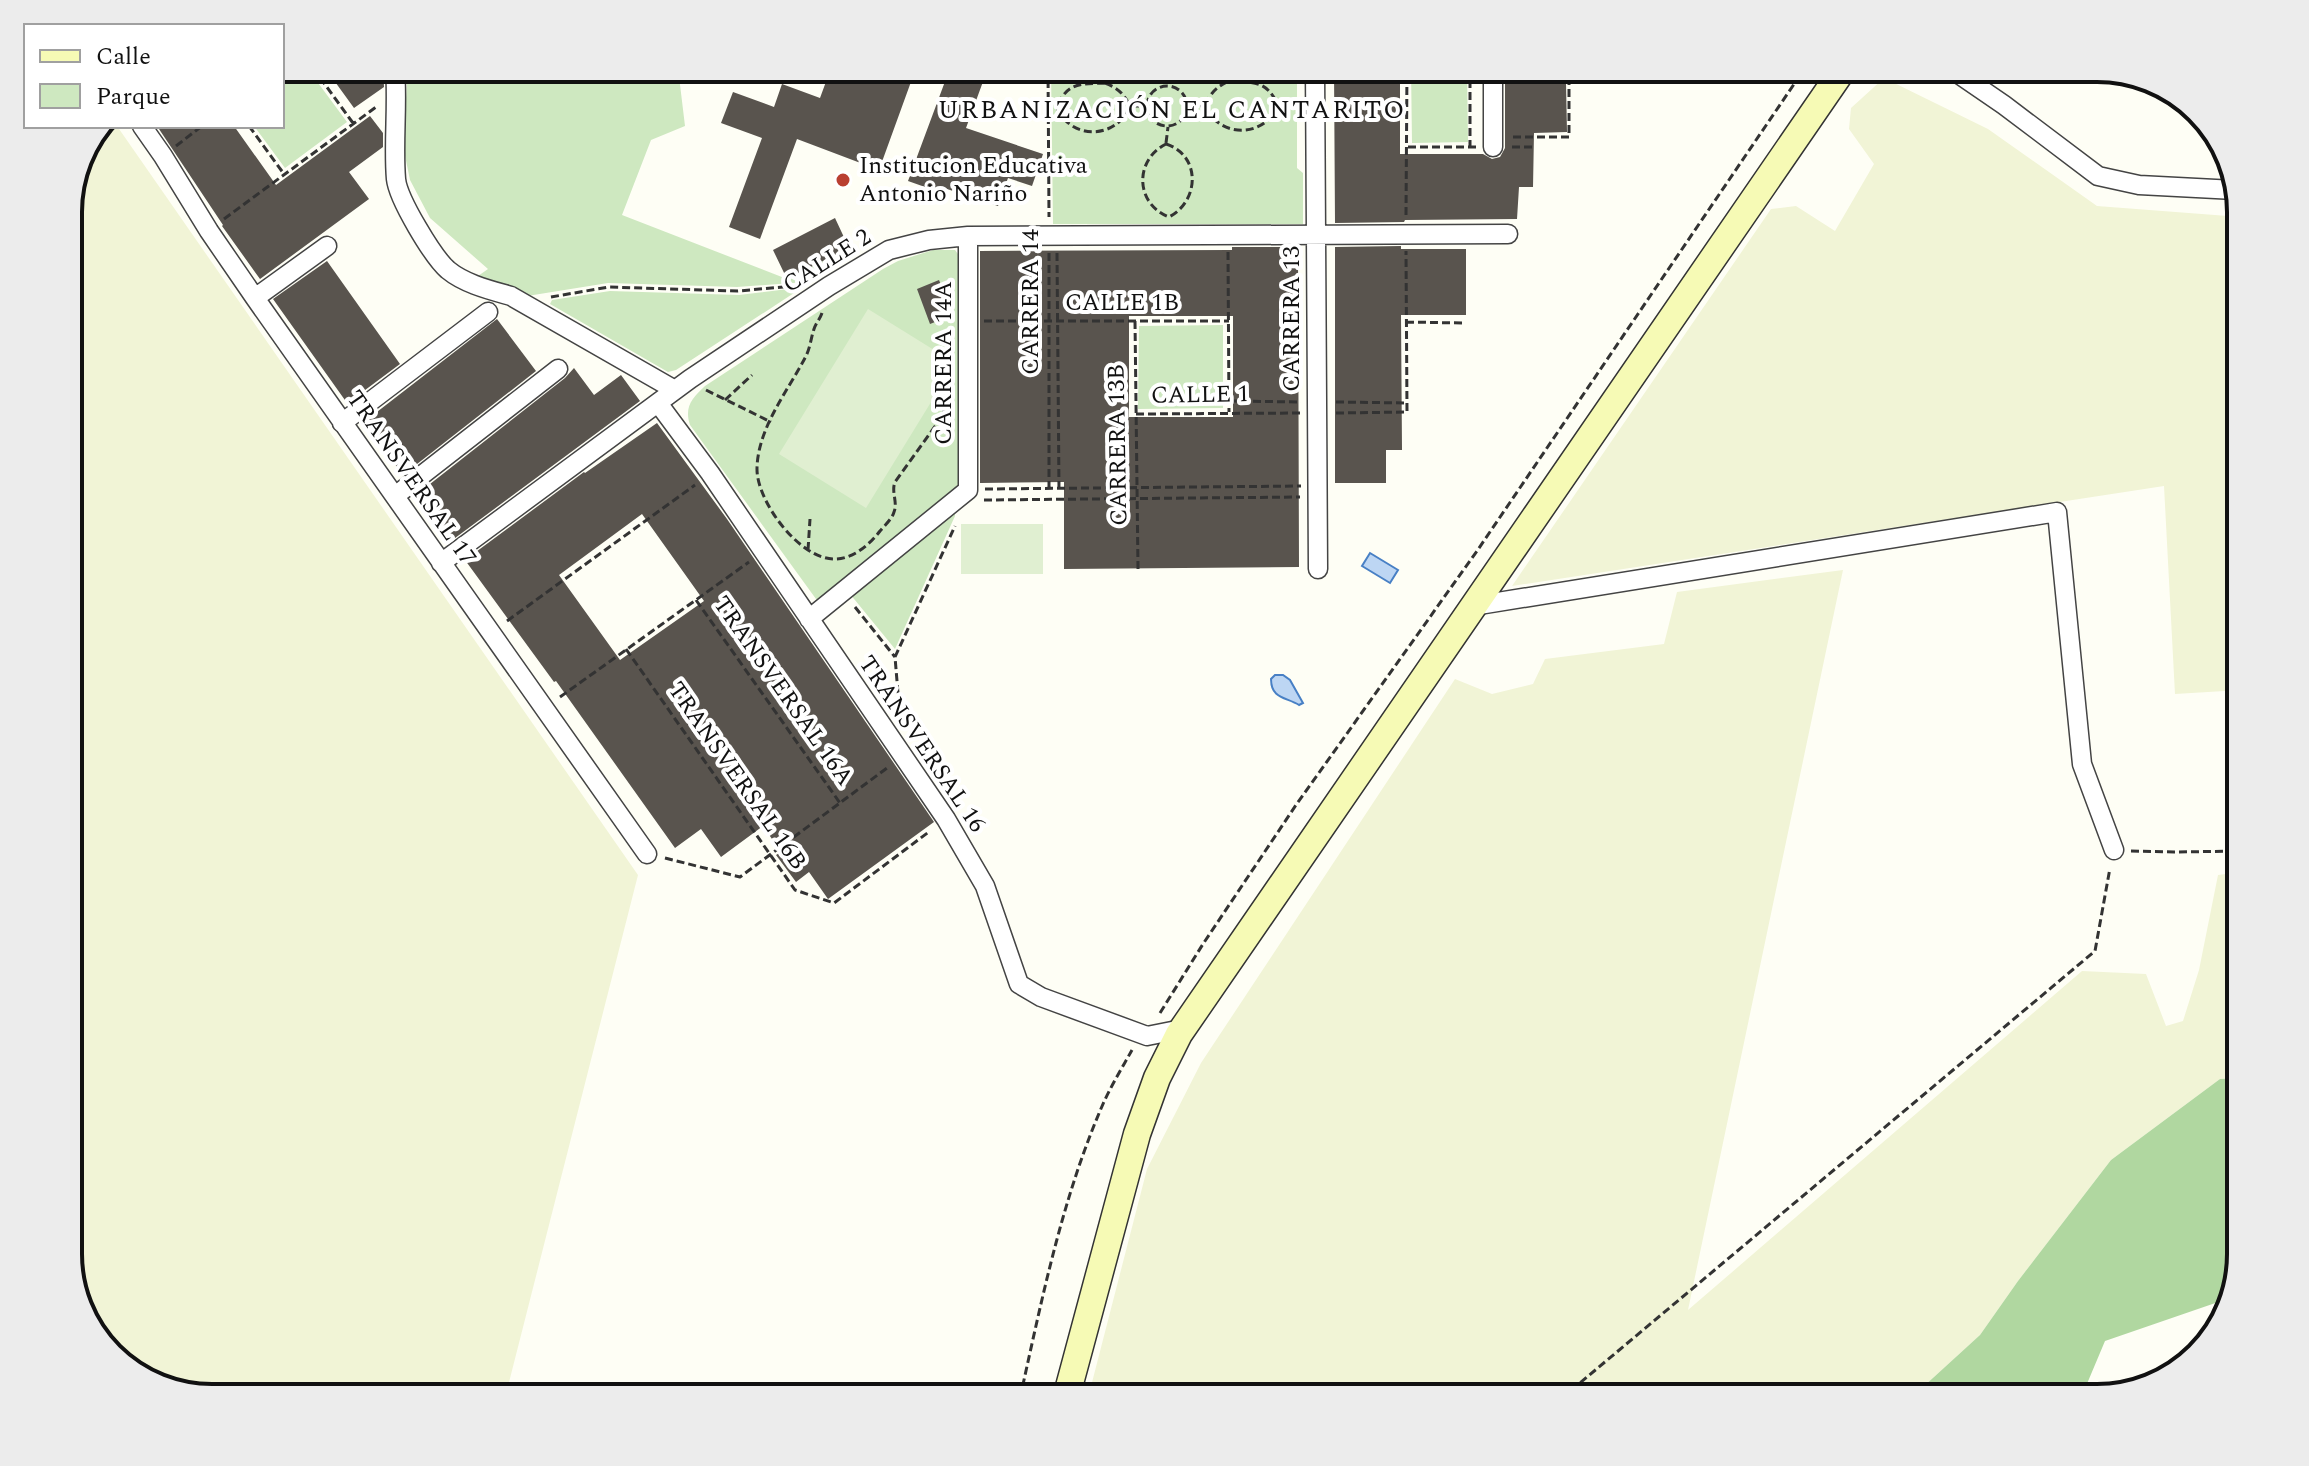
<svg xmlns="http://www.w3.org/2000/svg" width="2309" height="1466" font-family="Spectral,serif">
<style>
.farmland{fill:#f1f4d6}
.green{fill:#cee8c0}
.forest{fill:#b0d7a0}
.pitch{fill:#e0efd1}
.water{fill:#bdd6f3;stroke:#4880c5;stroke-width:2}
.building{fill:#59544e;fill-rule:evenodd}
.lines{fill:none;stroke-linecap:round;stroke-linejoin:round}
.minor-casing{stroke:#444;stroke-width:21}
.secondary-casing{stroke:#333;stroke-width:29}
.path{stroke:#333;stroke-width:3;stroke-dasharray:8 4;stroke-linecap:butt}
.minor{stroke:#fff;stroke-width:18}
.secondary{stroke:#f6fab5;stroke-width:26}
.poi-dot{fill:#b93f31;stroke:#fff;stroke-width:3}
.labels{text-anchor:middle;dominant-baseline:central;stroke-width:8;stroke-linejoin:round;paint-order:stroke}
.poi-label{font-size:24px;fill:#111;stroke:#fff;text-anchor:start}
.street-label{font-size:24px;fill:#111;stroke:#fff}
.neighbourhood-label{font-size:26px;letter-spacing:2px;fill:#111;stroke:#fff}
.rim{fill:none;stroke:#111;stroke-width:4}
</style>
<rect width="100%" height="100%" fill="#fefef5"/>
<path class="farmland" d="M1884,78l104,51 109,77 144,11v473l-66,4 -11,-208 -652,100 259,-377 25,-3 39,25 39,-67 -25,-35 2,-21z
M103,126h14l521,749 -133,523h-293l-80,-24 -44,-48 -20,-63v-1060z
M1843,570l-155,740 394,-339 64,3 20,52 17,-5 16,-51 19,-95 23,-3v206l-21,1 -109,81 -93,121 -38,54 -69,63h-823l59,-229 54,-106 254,-384 37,15 41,-10 12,-25 119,-15 13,-52z"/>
<path class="green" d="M287,68h20l40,54 -62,46 -31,-42h28v-54z
M408,68h270l7,58 -34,14 -29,75 165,64 62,-31 3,7 -46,27 -69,5 -129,-4 -87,14 -43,-21 10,-7 -58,-51 -20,-38 -7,-34z
M1051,68h253v8l-7,5v87l6,5v51h-250z
M1411,68h56l1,74 -56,1z
M933,250h22l3,4 5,26v208l-141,111h-6l-126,-174c-6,-18 2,-27 15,-39l178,-117 15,-8z
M788,289l6,4 -118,77 -8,2 -118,-68 2,-4 58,-9 129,4z
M1223,325v83l-85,1 1,-83z
M955,509v7l-60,133 -45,-55z"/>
<path class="forest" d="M2241,1078v176l-14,45 -122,42 -24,57h-170l69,-63 38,-54 93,-121 109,-81z"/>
<path class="pitch" d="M868,309l87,54 -89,145 -87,-54z
M961,524h82v50h-82z"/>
<path class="water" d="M1370,553l28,17 -8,13 -28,-17z
M1275,675h8l7,5 13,23 -4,2c-13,-8 -28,-6 -28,-26z"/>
<path class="building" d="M325,68h58l1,19 -30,21z
M831,68h85l-37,102 -82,-31 -37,100 -31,-12 33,-89 -41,-15 12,-31 41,15 8,-23 38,14z
M950,68h38l-22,60 77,26 -11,32 -24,-8 -10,28 -54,-18 -2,5 -34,-12z
M1400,68v86h83l9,5 8,-2 5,-9v-80h135v13l-74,2 1,49 -33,1 -1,54h-14l-2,32 -112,1 -1,2 -69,1 -1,-154z
M370,116l13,17v14l-34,25 20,27 -109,80 -38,-53 1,-1 -66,-99h77l42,59z
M835,218l14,30 -62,31 -14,-29z
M1401,246v3h65v66h-65l1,135h-16v33h-51v-236z
M1232,247h66l1,320 -235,2v-87l-84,1v-232l252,-1zM1129,316h104v101h-104z
M327,261l73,103 -51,38 -2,1 -74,-104z
M939,280l14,35 -23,9 -13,-35z
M497,319l39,52 -133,104 -39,-53z
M574,368l20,27 27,-20 19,26 -189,140 -35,-46 149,-117z
M657,423l70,96 207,303 -106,77 -19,-27 -13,10 -20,-27 5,-3 -18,-26 -42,31 -20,-28 -26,19 -119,-167 -2,1 -89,-122 119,-88 1,1zM642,514l62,87 -84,59 -61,-85z"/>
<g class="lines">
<defs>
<path id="minor" d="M395,68c3,37 -2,75 1,111 2,20 37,78 52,91 17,14 42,20 63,26l164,94
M1315,68l3,501
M1493,68v79
M1950,68l54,37 94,71 41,9 96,5
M142,126l21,30 46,75 46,67 392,556
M255,298l72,-52
M658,403l52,70 236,346 39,67 34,98 22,13 106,39 35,-7
M342,423l146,-111
M395,496l163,-127
M441,563l249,-184 139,-93 60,-36 40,-10 39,-4 540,-2
M1473,606l584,-94 25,252 32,86
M809,619l159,-129v-254"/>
<path id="secondary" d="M1066,1398l71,-264 20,-56 22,-44 665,-966"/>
</defs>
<use href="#minor" class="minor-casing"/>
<use href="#secondary" class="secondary-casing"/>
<path class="path" d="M313,68l40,55
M1048,68l1,149
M1470,68v79
M1579,68l1,16
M1654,68l1,15
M1227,82c25,0 39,-3 51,23 -13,33 -58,34 -73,1 5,-12 10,-18 22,-24z
M1105,83c13,5 19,11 25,23 -13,33 -58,35 -73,2 9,-26 24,-24 48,-25z
M1147 106a20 20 0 1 1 40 0a20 20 0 1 1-40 0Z
M1188,105l16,1
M1278,105l20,-1
M1131,106h16
M249,126l35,48
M1513,137h56v-69
M1166,143l2,-16
M1166,144c35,11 34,57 3,73 -34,-13 -35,-57 -3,-73z
M176,146l26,-20
M1408,147h68
M1512,147h24
M1406,215l1,-147
M224,219l152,-112
M1228,252l1,160
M1049,253v236
M1057,253l2,236
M551,297l58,-10 129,4 56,-5
M822,313c-2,6 -6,10 -8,16 -3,9 -4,20 -9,29 -18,34 -47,70 -48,110 -1,33 43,92 78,91 18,0 34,-14 45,-28 5,-6 12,-12 14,-19 4,-10 -3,-20 1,-30l41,-57 12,-22
M984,321h245
M1135,321l3,248
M1406,322l57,1
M706,390l65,32
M725,400l27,-25
M1229,401l72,1
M1336,402l71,1
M1336,413l71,-1 -1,-161
M1136,414l165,-1
M985,489l316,-3
M984,500l316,-3
M808,550l2,-31
M696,600l144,203
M855,607l40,50
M507,621l188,-136
M626,649l169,241 39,13 96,-72
M560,697l189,-135
M900,717l-5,-60 60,-131
M2131,851l43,1 67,-1
M665,858l75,19 147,-109
M1160,1013l43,-69 93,-139 181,-254 328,-483
M1020,1398c22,-99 42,-200 83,-294 8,-18 19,-36 29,-54
M1562,1398l533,-447 15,-83"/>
<use href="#minor" class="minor"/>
<use href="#secondary" class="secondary"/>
</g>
<circle class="poi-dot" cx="843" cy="180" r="8"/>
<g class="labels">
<g class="poi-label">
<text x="859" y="166">Institucion Educativa<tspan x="859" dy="28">Antonio Nariño</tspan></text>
</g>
<g class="street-label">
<text transform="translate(827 261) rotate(-32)">CALLE 2</text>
<text transform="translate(1031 302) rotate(-90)">CARRERA 14</text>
<text x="1122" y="303">CALLE 1B</text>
<text transform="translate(1292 319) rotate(-90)">CARRERA 13</text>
<text transform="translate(944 363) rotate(-90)">CARRERA 14A</text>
<text transform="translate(1200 395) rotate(-1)">CALLE 1</text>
<text transform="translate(1118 445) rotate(-91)">CARRERA 13B</text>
<text transform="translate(411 478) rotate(55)">TRANSVERSAL 17</text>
<text transform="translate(783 691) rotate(55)">TRANSVERSAL 16A</text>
<text transform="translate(922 744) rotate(56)">TRANSVERSAL 16</text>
<text transform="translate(737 776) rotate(55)">TRANSVERSAL 16B</text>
</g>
<g class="neighbourhood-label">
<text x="1172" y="110">URBANIZACIÓN EL CANTARITO</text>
</g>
</g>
<path d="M0 0H2309V1466H0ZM212 82H2097A130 130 0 0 1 2227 212V1254A130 130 0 0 1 2097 1384H212A130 130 0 0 1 82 1254V212A130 130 0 0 1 212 82Z" fill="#ececec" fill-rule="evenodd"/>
<path class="rim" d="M212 82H2097A130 130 0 0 1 2227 212V1254A130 130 0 0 1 2097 1384H212A130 130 0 0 1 82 1254V212A130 130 0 0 1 212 82Z"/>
<rect x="24" y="24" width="260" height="104" fill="#ffffff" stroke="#a0a0a0" stroke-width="2"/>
<rect x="40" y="50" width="40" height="12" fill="#f6fab5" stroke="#a0a0a0" stroke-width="2"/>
<text x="96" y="64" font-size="24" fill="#111111">Calle</text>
<rect x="40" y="84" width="40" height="24" fill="#cee8c0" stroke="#a0a0a0" stroke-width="2"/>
<text x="96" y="104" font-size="24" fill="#111111">Parque</text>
</svg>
